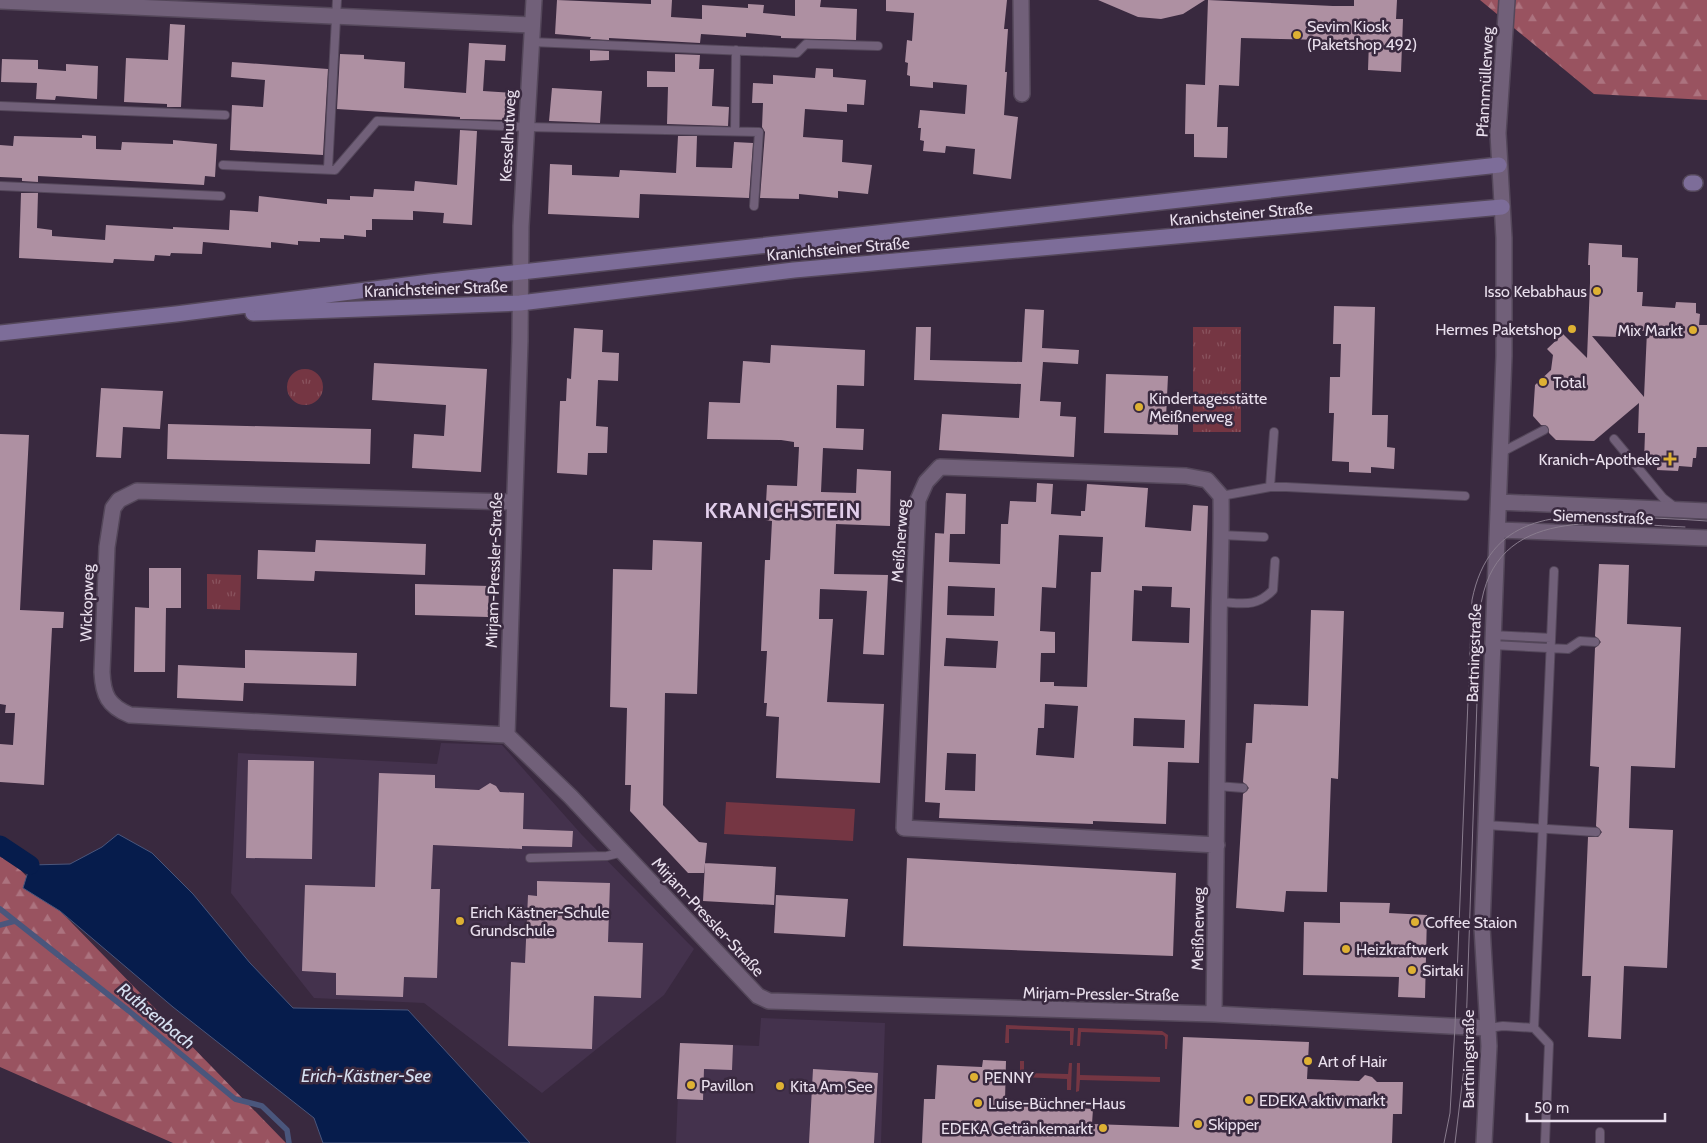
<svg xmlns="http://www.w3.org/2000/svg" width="1707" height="1143" font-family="Cabin,sans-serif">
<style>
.built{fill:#44324d}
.grass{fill:#753643}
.forest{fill:url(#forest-firs)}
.park{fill:url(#park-tufts)}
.water{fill:#061c4c;stroke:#4a567c}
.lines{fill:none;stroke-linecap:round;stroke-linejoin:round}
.stream{stroke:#4a567c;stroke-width:5.5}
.canal{stroke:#061c4c;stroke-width:19}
.building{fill:#ae90a2;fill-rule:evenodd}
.service-casing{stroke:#54475a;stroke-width:10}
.minor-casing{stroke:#54475a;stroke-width:18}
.secondary-casing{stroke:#54475a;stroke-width:18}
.service{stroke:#716079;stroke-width:8}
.minor{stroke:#716079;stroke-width:15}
.secondary{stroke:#7d6d99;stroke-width:15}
.tram{stroke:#897c8e;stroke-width:1}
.poi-dot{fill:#deb133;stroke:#39293f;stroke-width:2}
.labels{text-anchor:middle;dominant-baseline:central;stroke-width:5;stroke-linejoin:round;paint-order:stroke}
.poi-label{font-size:16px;fill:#e9dfed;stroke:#39293f;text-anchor:start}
.street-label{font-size:16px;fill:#e9dfed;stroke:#39293f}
.water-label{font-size:18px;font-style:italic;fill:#d7e0f1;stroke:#39293f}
.district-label{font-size:21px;font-weight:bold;letter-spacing:1px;fill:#e3cfec;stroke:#39293f}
</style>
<defs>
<pattern id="forest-firs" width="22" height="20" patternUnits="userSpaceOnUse" patternTransform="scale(1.25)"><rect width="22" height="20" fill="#995360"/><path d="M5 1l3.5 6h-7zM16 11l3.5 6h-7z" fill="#ac737f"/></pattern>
<pattern id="park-tufts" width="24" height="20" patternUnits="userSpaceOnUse" patternTransform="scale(1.25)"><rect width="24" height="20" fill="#753643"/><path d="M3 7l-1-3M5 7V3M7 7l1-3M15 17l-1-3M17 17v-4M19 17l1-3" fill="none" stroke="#89535e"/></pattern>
</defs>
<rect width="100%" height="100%" fill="#39293f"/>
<path class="built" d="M441,743l61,2 80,90 112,114 -30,46 -122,98 -118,-90 -110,-5 -83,-105 7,-140 199,11z
M761,1018l124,5 -4,120h-205l4,-100 79,3z"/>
<path class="grass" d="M726,802l129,7 -2,32 -129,-7z
M1006,1025l68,3 -1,17h-3v-14l-61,-2v14h-4z
M1078,1028l84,3 6,4 -1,14h-2v-12l-2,-2 -82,-3 -1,14h-3z
M1020,1061h4v12l44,1 1,-11h3l-1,27h-4v-11l-47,-2z
M1077,1063h3v12l80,2v5l-80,-2 -1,11 -3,1z"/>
<path class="forest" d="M1480,0h227v100l-113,-6z
M0,849l286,294h-113l-173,-76z"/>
<path class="park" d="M1193,327h48v105h-48z
M287 387a18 18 0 1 1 36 0a18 18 0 1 1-36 0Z
M207,574l34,1 -1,35 -33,-1z"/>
<path class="water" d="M118,834l34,19 41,41 57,69 43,45 115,2 122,133h-207l-9,-25 -141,-111 -113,-96 -37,-23 7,-23 40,-1 32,-17z"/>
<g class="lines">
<path class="stream" d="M0,909l129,102 106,88 27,7 25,24 2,13
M0,925l15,-4"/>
<path class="canal" d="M0,845l30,20"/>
</g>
<path class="building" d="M557,0l94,4v-4h21l-1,17 31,2v-14l46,3v-4l16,1 -1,8 32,3v-16h26l-1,7 37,2 -1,31 -75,-2v-2l-35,-3v4l-45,-3 -1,9 -91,-5v2l-19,-1 1,-2 -36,-3z
M886,0h121l-3,29h4l-3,43h2l-3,43 14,2 -7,62 -38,-5 2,-25 -29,-3 -1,7 -22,-2 1,-10 -4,-1 1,-12h-3l2,-18 45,4 2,-29 -34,-3v6l-23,-2v-10l-3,-1 1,-12 -3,-1 2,-22 5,1 2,-28 -28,-2z
M1098,0h107l-22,14 -22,5 -23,-2z
M1208,0l125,6h21v-6h43l-1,19h7l-2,53 -33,-2 1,-29 -128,-3 -2,48 -20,-1 -2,42h11l-1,31 -33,-1v-23h-9l1,-50 19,1z
M170,24l15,1 -4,82h-14v-3l-43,-2 2,-44 42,2z
M469,43l37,2 -1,16 -20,-1 -2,31 33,2 -2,27 -54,-1v-2l-123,-8 3,-55 24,1v4l41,3 -1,26 62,5z
M590,50l19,1v9l-19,1z
M675,54l25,1 -1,14h15l-2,37 17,1 -1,19 -61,-2 1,-37h-21v-16l28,1z
M2,59l36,1v9l28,2v-7l32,2 -1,33 -41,-3 -1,4 -19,-1 1,-16 -36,-1z
M232,62l96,7 -5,86 -93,-5 2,-45 31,2 2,-27 -34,-3z
M816,68l17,1v8l33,3 -2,25 -17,-1v8l-42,-3 -2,28 40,3 -1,22 30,3 -4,29 -30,-3v7l-39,-4v5l-39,-1 5,-66 -3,-5 1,-24h-11l1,-20 20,1v-9l42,3z
M552,88l50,3 -2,32 -51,-2z
M460,130l17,1 -5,94 -29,-2 1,-10 -31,-2v9l-41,-1v11h-6v7l-22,-2v4l-24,-1v4l-22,-1v4l-27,-3v6l-68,-6 -1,12 -31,-1 -1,3 -15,-1 -1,6 -40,-2 -1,4 -94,-5 2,-65h17l-1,35 15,2v6l53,4 1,-15 67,4v-2l56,3 1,-20 28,2 1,-16 68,8v-5l23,1v-4l23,1 1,-8 40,2 1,-10 42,4z
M82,135l14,1v13l25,1 1,-8 51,2v-4l44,4 -2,33 -10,-1 -1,9 -166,-9v6l-16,-1v-3l-22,-1v-32l13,1 1,-10 68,2z
M678,136h19l-1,31 36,1 2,-26 19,1 -4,55 -109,-4 -1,24 -91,-4 2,-50 22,1v10l47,2 1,-7 56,3z
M1589,243l33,2v12l16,1 -1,34h6l-1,14 33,2 1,-6 20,1v10l4,1 -1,11h8v122h-10l-1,11h-3l-1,9 -13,-1 -1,5 -21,-1v-8l-13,-1 1,-28h-7l1,-30 -45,38 -38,-1 -7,-7 -2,-7 -6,-1 -8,-9 2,-31 16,-15 2,-15 -6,-6 16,-15 24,24 3,-75v-18h-2zM1619,330l28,1 -3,66 -52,-61 26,1z
M1334,306l41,1 -3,108h16l-1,32 8,1 -1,21 -23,-2v6l-22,-1v-10l-17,-1 2,-48h-5l1,-36h10l1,-33h-8z
M1025,309l19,1 -2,38 37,2 -1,14 -35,-2 -3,39 21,1 -1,14 16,1 -2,40 -135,-7 3,-36 77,4 2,-34 -107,-4 2,-53h15l-1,33 92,2z
M574,328l29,2 -1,22 17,1 -1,28 -20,-1 -2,46 12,1 -1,26h-19l-1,22 -30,-2 3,-72h6l1,-23 4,1z
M771,345l94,5 -1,36 -27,-1 -1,43 28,1 -1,21 -40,-2 -2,44 35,1 1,-24 34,2 -1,55 -54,-2 -2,50 54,1 -4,80 -21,-1 4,-63 -47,-2 -1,30h14l-6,83 57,2 -4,79 -104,-5 3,-61 -13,-1 1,-13h-3l3,-52h-6l4,-91h5l2,-39 -7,-1 2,-35 30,1 2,-39h-5v-5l-13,-2 -74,-1 2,-37 31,1 3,-42 27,2z
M374,363l113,6 -6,103 -69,-4 2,-34 30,2 2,-31 -74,-5z
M1106,374l62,2 -2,42h12v17l-74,-2z
M101,388l62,3 -3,38 -37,-2 -2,31 -25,-1z
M168,424l203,5 -1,35 -203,-5z
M0,434l29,1 -9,175 44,2 -1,16h-11l-8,157 -44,-3v-38l13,1 2,-32h-10l1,-8 -6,-1z
M1037,483l16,1 -2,30 30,2v-5h4l2,-27 61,4 -3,39 46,4 2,-26 15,1 -9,257 -31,-1 -2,62 -73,-3v3l-154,-6 1,-15 -15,-1 10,-269 15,1 -1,28 51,2 1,-40h7l2,-23 26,1zM1059,535l44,2 -2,35h-10l-4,115 -33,-1v-4h-14l1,-29h14v-21l-15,-1 2,-44 14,1zM948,586l47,2 -1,28 -47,-1zM1142,586l30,1 -1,20 19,1 -1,35 -57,-2 2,-51 8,1zM946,638l52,3 -2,27 -52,-2zM1045,704l33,2 -4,52 -38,-3 2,-27h6zM1134,718l51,2 -1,28 -51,-2zM947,753l29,1 -1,37 -30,-1z
M946,493l20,1 -1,40h-21z
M316,540l110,4 -1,31 -110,-4 -1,10 -57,-2 1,-29 57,2z
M653,540l49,2 -5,152 -32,-1 -2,112 36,37 8,1 -3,30h-16l-58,-62 1,-26h-6l2,-77 -17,-1 3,-138 39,1z
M1599,564l30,1 -2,59 54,3 -6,141 -44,-2 -2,62 44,2 -6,138 -43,-2 -3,73 -33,-2 3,-61h-9l6,-139h10l4,-5 -6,-6 3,-59 -9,-1 5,-118 6,-6 -6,-6z
M149,568h32v40h-15l-1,64h-31l1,-65 14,1z
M415,584l74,2 -1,31 -73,-2z
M1311,610l33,1 -6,168 -7,-1 -4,114 -41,-1 -2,21 -48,-4 7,-114 6,-6 -6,-6 3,-39h6l2,-39 54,2z
M245,650l112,3 -1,33 -112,-3 -1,18 -66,-3 1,-33 67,3z
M248,760l66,1 -2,98 -66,-1z
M379,773l56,2v13l44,2 11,-7 6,3 4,6 24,1 -1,36 50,2 -1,16 -50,-1v3l-89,-4 -2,44h9l-3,89 -33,-1 -1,20 -67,-2v-22l-34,-2 3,-86 70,2z
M907,858l269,15 -3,83 -270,-10z
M705,863l71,4 -2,38 -71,-4z
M537,881l73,2 -2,59 35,1 -2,55 -47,-2 -2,53 -84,-3 3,-84 14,1 3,-68 9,1z
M776,895l72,4 -3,38 -71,-4z
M1340,902l50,1 -1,10 38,2 -2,83 -27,-1 1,-20 -96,-2 1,-53 36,1z
M1183,1037l126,5 -2,37 52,2 6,-6 7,2 5,5h26l-1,32h-9l-1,29h-470l2,-44h11l2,-34 45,2 1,-7 23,1 -1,39 28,1 -1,4 61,4 -1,15 87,3z
M680,1043l53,2 -1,25 -28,-1 -1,31 -26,-1z
M813,1069l65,4 -4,70h-65z"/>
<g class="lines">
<defs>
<path id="service" d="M531,42l266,11 9,-9 72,2
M0,106l225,9
M735,130l1,-80
M223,165l112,5 42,-49 149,6 233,5 -5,74
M328,169l9,-169
M0,186l221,10
M1614,439l49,59 13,10
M1500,453l44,-23
M1270,487l4,-55
M1221,496l49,-9h16l179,9
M1221,535l43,2
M1219,602c23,1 37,6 54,-12l2,-29
M1492,635l59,3
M1492,645l76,4 12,-8 15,1
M1217,786l26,2
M1485,825l111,7
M530,858l77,-2 16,-4
M1488,1028l15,-2 31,2
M1545,1143l4,-99 -15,-16 20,-457
M1600,1143v-11"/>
<path id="minor" d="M534,0l-13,226 -1,115 -13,394 64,62 187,199 11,5 445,13 274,14
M1021,0l1,94
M0,1l532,24
M1499,502l208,9
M1498,530l209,8
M507,735l-377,-20c-22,-9 -27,-20 -28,-43l5,-125 6,-39 6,-8 18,-9 376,11
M1214,1014c2,-126 4,-252 5,-378 0,-46 3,-93 2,-140l-14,-16 -21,-4 -246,-9 -14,15 -8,18 -14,328 313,17
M1484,1143l5,-97 -7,-119 22,-571v-118l-6,-105 9,-133"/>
<path id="secondary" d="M1691,183h4
M253,313l267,-10 274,-33 708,-63
M0,333l176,-19 254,-32 1069,-117"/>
</defs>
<use href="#service" class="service-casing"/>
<use href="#minor" class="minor-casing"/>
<use href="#secondary" class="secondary-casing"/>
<use href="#service" class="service"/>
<use href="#minor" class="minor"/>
<use href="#secondary" class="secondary"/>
<path class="tram" d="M1444,1143l6,-30 5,-87 17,-426c17,-85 84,-87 155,-83 27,1 53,2 80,4
M1455,1143l10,-83 15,-449c13,-109 127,-87 205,-84"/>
</g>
<g class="poi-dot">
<circle cx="1297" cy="35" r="5"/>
<circle cx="1597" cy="291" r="5"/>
<circle cx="1572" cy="329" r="5"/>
<circle cx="1693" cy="330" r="5"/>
<circle cx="1543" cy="382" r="5"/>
<circle cx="1139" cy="407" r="5"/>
<path d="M1667.5 451.5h5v5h5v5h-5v5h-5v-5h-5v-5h5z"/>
<circle cx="460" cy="921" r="5"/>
<circle cx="1415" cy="922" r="5"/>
<circle cx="1346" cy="949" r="5"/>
<circle cx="1412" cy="970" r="5"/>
<circle cx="1308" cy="1061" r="5"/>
<circle cx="974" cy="1077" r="5"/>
<circle cx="691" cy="1085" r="5"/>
<circle cx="780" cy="1086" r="5"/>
<circle cx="1249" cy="1100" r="5"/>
<circle cx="978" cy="1103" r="5"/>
<circle cx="1198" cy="1124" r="5"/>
<circle cx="1103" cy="1128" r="5"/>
</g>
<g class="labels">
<g class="poi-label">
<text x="1307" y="26">Sevim Kiosk<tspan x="1307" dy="18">(Paketshop 492)</tspan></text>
<text x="1587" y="291" text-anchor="end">Isso Kebabhaus</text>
<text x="1562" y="329" text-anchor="end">Hermes Paketshop</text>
<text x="1683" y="330" text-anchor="end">Mix Markt</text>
<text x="1553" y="382">Total</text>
<text x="1149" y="398">Kindertagesstätte<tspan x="1149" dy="18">Meißnerweg</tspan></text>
<text x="1660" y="459" text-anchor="end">Kranich-Apotheke</text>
<text x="470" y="912">Erich Kästner-Schule<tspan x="470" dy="18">Grundschule</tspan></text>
<text x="1425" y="922">Coffee Staion</text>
<text x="1356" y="949">Heizkraftwerk</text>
<text x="1422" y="970">Sirtaki</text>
<text x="1318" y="1061">Art of Hair</text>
<text x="984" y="1077">PENNY</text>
<text x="701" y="1085">Pavillon</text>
<text x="790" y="1086">Kita Am See</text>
<text x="1259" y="1100">EDEKA aktiv markt</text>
<text x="988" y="1103">Luise-Büchner-Haus</text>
<text x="1208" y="1124">Skipper</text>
<text x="1093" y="1128" text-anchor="end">EDEKA Getränkemarkt</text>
</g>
<g class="street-label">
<text transform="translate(1485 82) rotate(-87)">Pfannmüllerweg</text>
<text transform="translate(508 136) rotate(-87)">Kesselhutweg</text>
<text transform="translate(1241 214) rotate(-5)">Kranichsteiner Straße</text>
<text transform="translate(838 249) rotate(-5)">Kranichsteiner Straße</text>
<text transform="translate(436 289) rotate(-2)">Kranichsteiner Straße</text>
<text transform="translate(1603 517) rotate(2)">Siemensstraße</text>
<text transform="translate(900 541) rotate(-86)">Meißnerweg</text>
<text transform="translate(494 570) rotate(-88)">Mirjam-Pressler-Straße</text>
<text transform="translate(87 603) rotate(-88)">Wickopweg</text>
<text transform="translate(1474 653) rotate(-88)">Bartningstraße</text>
<text transform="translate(708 917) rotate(47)">Mirjam-Pressler-Straße</text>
<text transform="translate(1198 929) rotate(-89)">Meißnerweg</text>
<text transform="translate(1101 994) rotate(1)">Mirjam-Pressler-Straße</text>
<text transform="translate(1468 1059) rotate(-90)">Bartningstraße</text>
</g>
<g class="water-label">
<text transform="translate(156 1016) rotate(39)">Ruthsenbach</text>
<text x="366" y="1076">Erich-Kästner-See</text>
</g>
<g class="district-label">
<text x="783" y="510">KRANICHSTEIN</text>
</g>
</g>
<path d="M1527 1113v8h138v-8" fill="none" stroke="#e9dfed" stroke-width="2.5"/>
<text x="1534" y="1113" font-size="15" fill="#e9dfed" stroke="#39293f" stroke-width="4" paint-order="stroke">50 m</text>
</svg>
